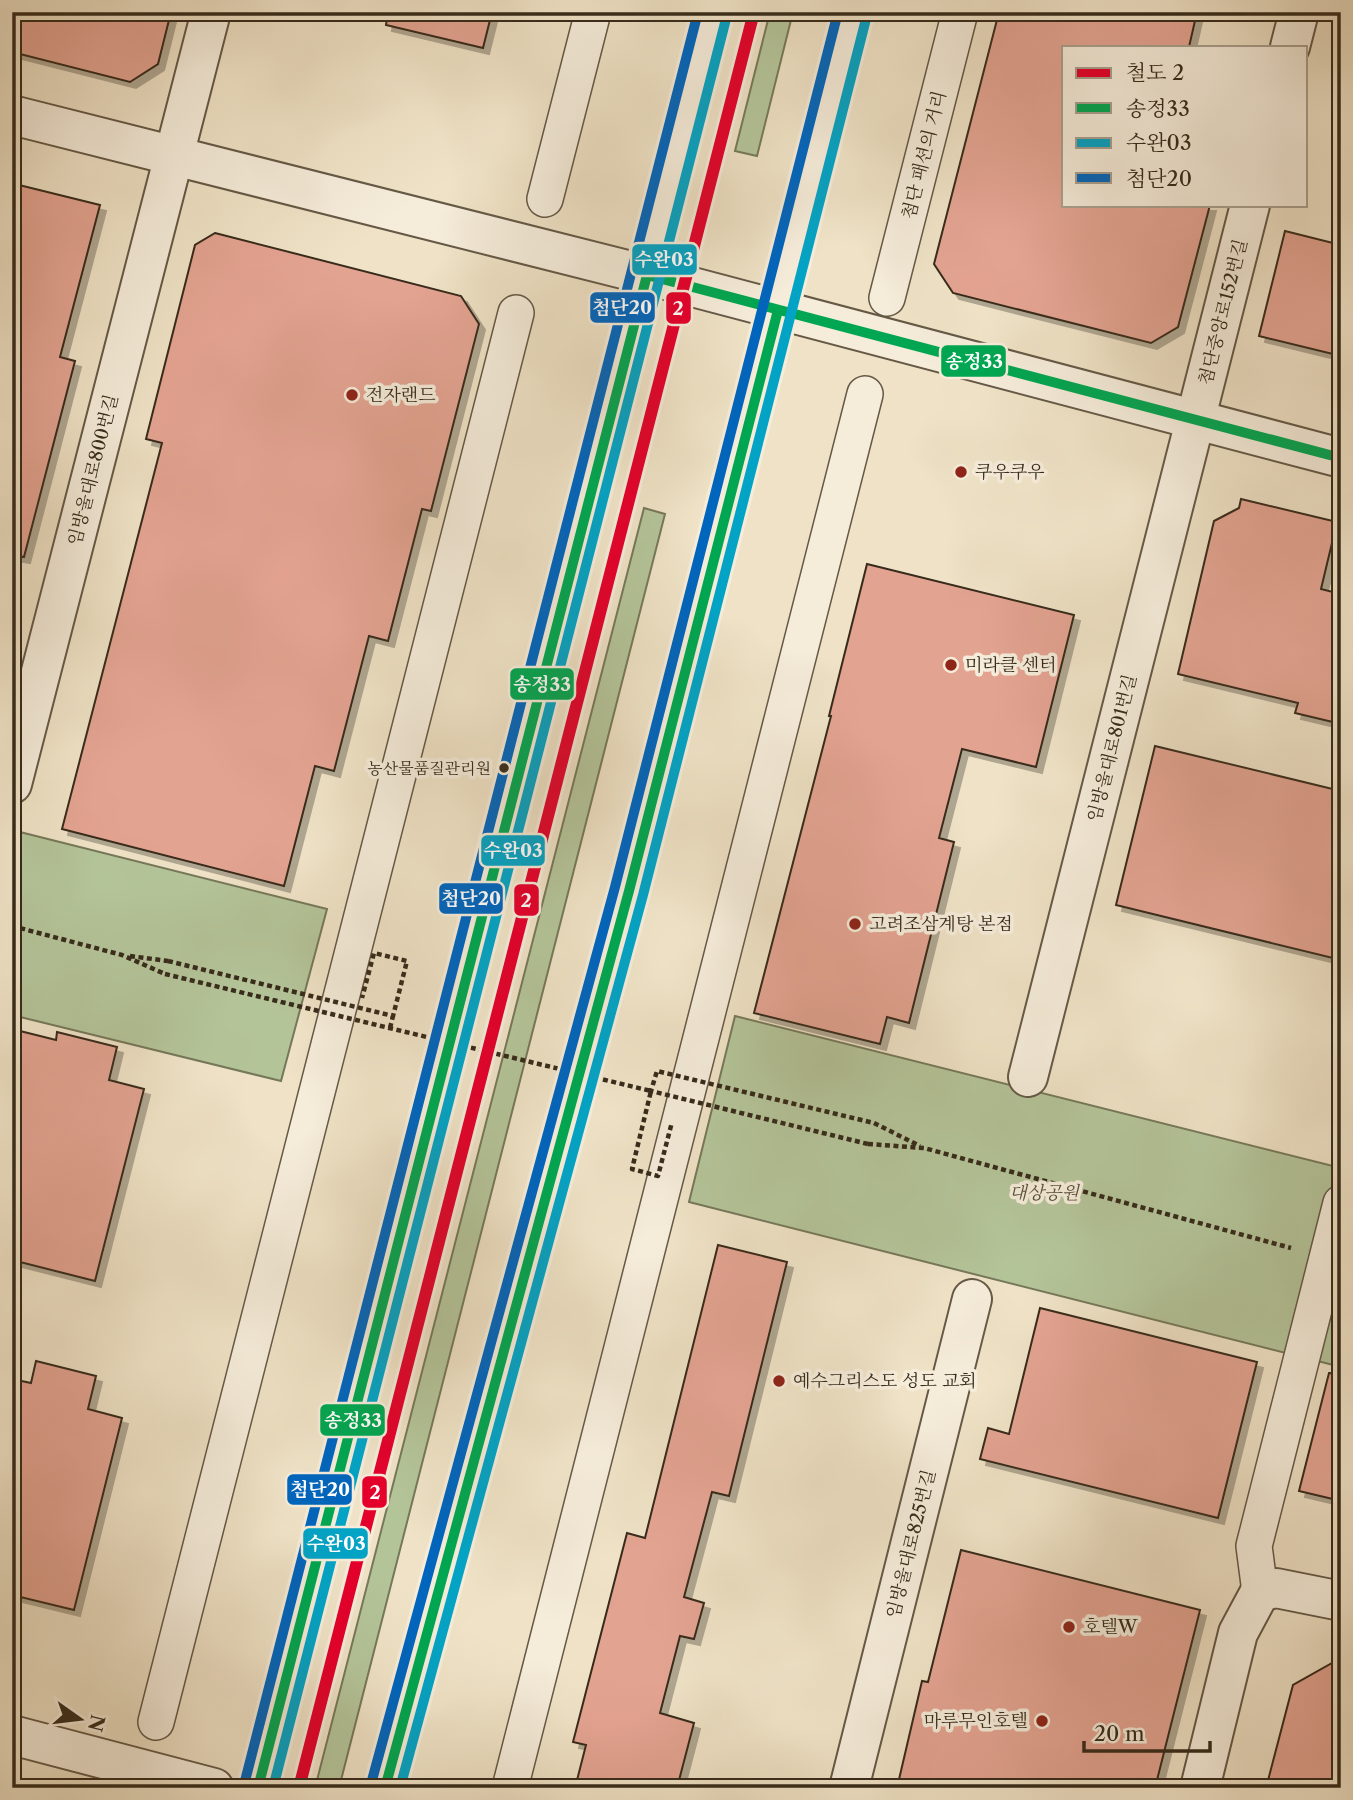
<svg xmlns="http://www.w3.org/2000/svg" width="1353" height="1800" font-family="'Libre Caslon Text','Noto Serif KR',serif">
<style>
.green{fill:#b4c499;stroke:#76785a;stroke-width:2}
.building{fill:#e3a391;stroke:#372b1b;stroke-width:2;filter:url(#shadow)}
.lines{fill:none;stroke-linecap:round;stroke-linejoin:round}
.pedestrian-casing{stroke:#655946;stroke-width:38}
.minor-casing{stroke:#655946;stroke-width:42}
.tertiary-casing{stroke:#655946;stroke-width:42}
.secondary-casing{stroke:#372b1b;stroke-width:42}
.path{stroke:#372b1b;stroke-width:4.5;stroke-dasharray:5 3.5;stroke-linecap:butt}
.pedestrian{stroke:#f5ecda;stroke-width:35}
.minor{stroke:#f5ecda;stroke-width:38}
.tertiary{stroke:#f5ecda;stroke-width:38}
.secondary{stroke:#f5ecda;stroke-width:38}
.path-bridge{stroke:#372b1b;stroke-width:4.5;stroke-dasharray:5 3.5;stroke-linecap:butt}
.bus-1-casing{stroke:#f5ecda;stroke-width:16}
.bus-2-casing{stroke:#f5ecda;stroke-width:16}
.bus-3-casing{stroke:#f5ecda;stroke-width:16}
.bus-1{stroke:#00a651;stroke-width:10}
.bus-2{stroke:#03a3c5;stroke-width:10}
.bus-3{stroke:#0065bd;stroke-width:10}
.rail-1-casing{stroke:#f5ecda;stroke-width:18}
.rail-1{stroke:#e4002b;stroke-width:12}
.poi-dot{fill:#8f2418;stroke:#f5ecda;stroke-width:2.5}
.bus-dot{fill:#372b1b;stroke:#f5ecda;stroke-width:2.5}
.labels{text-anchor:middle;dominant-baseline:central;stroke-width:7;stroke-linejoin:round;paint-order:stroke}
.bus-label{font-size:16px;fill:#372b1b;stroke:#f5ecda;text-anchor:end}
.street-label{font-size:18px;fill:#372b1b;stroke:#f5ecda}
.poi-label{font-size:18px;fill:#372b1b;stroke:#f5ecda;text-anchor:start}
.park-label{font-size:18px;font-style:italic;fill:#56513a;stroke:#f5ecda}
.line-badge{stroke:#f5ecda;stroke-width:2.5}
.badge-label{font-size:19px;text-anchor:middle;font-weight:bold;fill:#fff}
</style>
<defs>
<filter id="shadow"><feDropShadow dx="6" dy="6" stdDeviation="0" flood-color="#0004"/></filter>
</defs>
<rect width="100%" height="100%" fill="#efe2c6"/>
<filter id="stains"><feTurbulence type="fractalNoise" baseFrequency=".00286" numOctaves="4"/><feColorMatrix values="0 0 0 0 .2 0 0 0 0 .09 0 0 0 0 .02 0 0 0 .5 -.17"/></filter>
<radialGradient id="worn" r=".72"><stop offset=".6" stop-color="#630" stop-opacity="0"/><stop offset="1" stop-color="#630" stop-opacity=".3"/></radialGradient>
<path class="green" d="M770,12h23l-36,144 -22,-5z
M644,508l21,6 -326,1274h-24z
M12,830l315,79 -46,172 -269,-66z
M735,1016l606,152v199l-652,-165z"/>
<path class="building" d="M12,12h159l-13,52 -28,18 -118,-30z
M388,12h104l-9,36 -97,-23z
M999,12h198l-8,35h-125v158h146l-32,122 -27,16 -198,-50 -19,-29z
M19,185l81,20 -40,152 15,4 -51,196 -12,-2v-344z
M1285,231l56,14v111l-82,-20z
M215,233l246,63 18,28 -48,187 -9,-2 -34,132 -19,-5 -35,135 -19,-5 -31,120 -222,-57 100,-386 -16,-4 49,-194z
M1241,499l96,23 -16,67 20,5v130l-46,-11 3,-10 -120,-29 36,-153 25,-13z
M867,564l207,51 -38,152 -74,-18 -23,89 15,4 -45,181 -22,-6 -7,27 -126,-31 77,-297h-2z
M1155,746l186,45v169l-225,-55z
M12,1029l44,11 1,-8 60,15 -8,33 35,9 -49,192 -83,-21z
M718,1245l69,17 -58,234 -17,-4 -28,105 20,6 -10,36 -14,-3 -20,77 34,10 -17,65h-102l11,-43 -13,-3 54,-209 18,5z
M1040,1308l217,54 -39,156 -238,-59 8,-31 21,6z
M36,1361l60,15 -8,33 34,9 -48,192 -62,-15v-216l19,4z
M1329,1373l12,1v127l-42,-10z
M961,1550l239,60 -45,178h-258l25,-107 6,1z
M1341,1658v130h-75l27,-103z"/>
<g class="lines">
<defs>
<path id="pedestrian" d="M545,199l48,-187
M887,298l73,-286
M1260,1592l-6,-46 87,-343
M156,1722l360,-1409
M510,1788l355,-1394"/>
<path id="minor" d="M1290,47l9,-35
M12,784l199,-772
M1028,1077l222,-872
M849,1788l123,-489
M1200,1788l38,-155 22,-41 16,-4 65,13"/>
<path id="tertiary" d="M12,115l635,160 694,183
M12,1735l202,53"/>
<path id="secondary" d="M258,1788l455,-1776
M385,1788l244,-897 224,-879"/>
</defs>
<use href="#pedestrian" class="pedestrian-casing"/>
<use href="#minor" class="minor-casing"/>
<use href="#tertiary" class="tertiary-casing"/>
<use href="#secondary" class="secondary-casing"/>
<path class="path" d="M12,926l110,29 43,19
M130,956l38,5
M390,1028l3,-12
M874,1123l46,23
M868,1144l56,4 367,100"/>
<use href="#pedestrian" class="pedestrian"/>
<use href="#minor" class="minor"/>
<use href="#tertiary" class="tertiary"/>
<use href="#secondary" class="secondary"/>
<path class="path-bridge" d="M168,961l225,55 14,-55 -33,-8 -12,45
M165,974l486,117 -19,78 26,7 14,-54
M868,1144l-217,-53 6,-20 217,52"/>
<defs>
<path id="bus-1" d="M258,1788l389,-1513 694,183
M385,1788l244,-897 149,-581"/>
<path id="bus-2" d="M273,1788l454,-1773
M400,1788l243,-893 224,-880"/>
<path id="bus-3" d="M371,1784l244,-897 223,-875
M244,1785l454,-1773"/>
</defs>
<use href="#bus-1" class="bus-1-casing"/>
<use href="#bus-2" class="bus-2-casing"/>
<use href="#bus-3" class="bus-3-casing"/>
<use href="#bus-1" class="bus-1"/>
<use href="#bus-2" class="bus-2"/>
<use href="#bus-3" class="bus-3"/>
<defs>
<path id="rail-1" d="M299,1788l455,-1776"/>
</defs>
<use href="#rail-1" class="rail-1-casing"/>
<use href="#rail-1" class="rail-1"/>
</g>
<g class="poi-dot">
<circle cx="352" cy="395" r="7"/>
<circle cx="961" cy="472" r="7"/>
<circle cx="951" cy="665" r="7"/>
<circle cx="855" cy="924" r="7"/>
<circle cx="779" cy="1381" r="7"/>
<circle cx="1069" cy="1627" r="7"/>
<circle cx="1042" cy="1721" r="7"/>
</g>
<circle class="bus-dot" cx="504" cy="768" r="6"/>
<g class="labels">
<g class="bus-label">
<text x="491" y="768">농산물품질관리원</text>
</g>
<g class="street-label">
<text transform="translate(924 155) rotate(-76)">첨단 패션의 거리</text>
<text transform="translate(1223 312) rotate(-76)">첨단중앙로152번길</text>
<text transform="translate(93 470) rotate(-76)">임방울대로800번길</text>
<text transform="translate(1112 748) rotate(-76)">임방울대로801번길</text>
<text transform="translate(911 1544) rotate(-76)">임방울대로825번길</text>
</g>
<g class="poi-label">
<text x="366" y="395">전자랜드</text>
<text x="975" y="472">쿠우쿠우</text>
<text x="965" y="665">미라클 센터</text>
<text x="869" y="924">고려조삼계탕 본점</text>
<text x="793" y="1381">예수그리스도 성도 교회</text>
<text x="1083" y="1627">호텔W</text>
<text x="1028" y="1721" text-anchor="end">마루무인호텔</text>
</g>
<g class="park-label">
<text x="1044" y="1193">대상공원</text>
</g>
</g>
<g class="line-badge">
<rect x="631" y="243" width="67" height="33" rx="7" fill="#03a3c5"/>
<rect x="589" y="291" width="67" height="33" rx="7" fill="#0065bd"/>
<rect x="665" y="291" width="27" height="34" rx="7" fill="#e4002b"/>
<rect x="940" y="344" width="67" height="34" rx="7" fill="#00a651"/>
<rect x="509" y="667" width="66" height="34" rx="7" fill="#00a651"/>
<rect x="480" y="834" width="66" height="33" rx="7" fill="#03a3c5"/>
<rect x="438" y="882" width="66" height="33" rx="7" fill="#0065bd"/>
<rect x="513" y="883" width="27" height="34" rx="7" fill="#e4002b"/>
<rect x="319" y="1403" width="67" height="34" rx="7" fill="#00a651"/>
<rect x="286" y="1473" width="67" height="33" rx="7" fill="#0065bd"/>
<rect x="361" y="1475" width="27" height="34" rx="7" fill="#e4002b"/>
<rect x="302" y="1527" width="67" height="33" rx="7" fill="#03a3c5"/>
</g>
<g class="badge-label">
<text x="664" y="266">수완03</text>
<text x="622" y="314">첨단20</text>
<text x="678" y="315">2</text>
<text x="974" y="368">송정33</text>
<text x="542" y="691">송정33</text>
<text x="513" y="857">수완03</text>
<text x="471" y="905">첨단20</text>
<text x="526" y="907">2</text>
<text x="353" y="1427">송정33</text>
<text x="320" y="1496">첨단20</text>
<text x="375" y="1499">2</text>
<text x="336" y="1550">수완03</text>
</g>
<rect width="1353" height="1800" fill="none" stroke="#efe2c6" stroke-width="42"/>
<rect x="14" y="14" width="1325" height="1772" fill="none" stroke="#372b1b" stroke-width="3.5"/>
<rect x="21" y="21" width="1311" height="1758" fill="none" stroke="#372b1b" stroke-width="2"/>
<rect x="1062" y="46" width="245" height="161" fill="#f5ecda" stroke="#a99f8e" stroke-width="2"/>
<rect x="1076" y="68" width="35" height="10" fill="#e4002b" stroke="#a99f8e" stroke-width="2"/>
<text x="1126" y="80" font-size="21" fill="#372b1b">철도 2</text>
<rect x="1076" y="103" width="35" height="10" fill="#00a651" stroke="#a99f8e" stroke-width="2"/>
<text x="1126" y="116" font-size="21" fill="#372b1b">송정33</text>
<rect x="1076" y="138" width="35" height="10" fill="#03a3c5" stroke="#a99f8e" stroke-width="2"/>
<text x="1126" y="150" font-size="21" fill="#372b1b">수완03</text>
<rect x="1076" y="173" width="35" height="10" fill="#0065bd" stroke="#a99f8e" stroke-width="2"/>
<text x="1126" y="186" font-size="21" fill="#372b1b">첨단20</text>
<g transform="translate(80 1719) rotate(104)" stroke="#f5ecda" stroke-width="5" paint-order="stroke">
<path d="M0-5L12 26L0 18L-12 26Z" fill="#372b1b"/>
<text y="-10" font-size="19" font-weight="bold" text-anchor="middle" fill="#372b1b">N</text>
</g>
<path d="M1084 1741v10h126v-10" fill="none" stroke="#372b1b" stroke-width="3.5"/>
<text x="1094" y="1741" font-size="21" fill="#372b1b" stroke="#f5ecda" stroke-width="5" paint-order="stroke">20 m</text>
<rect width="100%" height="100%" filter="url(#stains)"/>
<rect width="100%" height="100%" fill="url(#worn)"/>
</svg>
